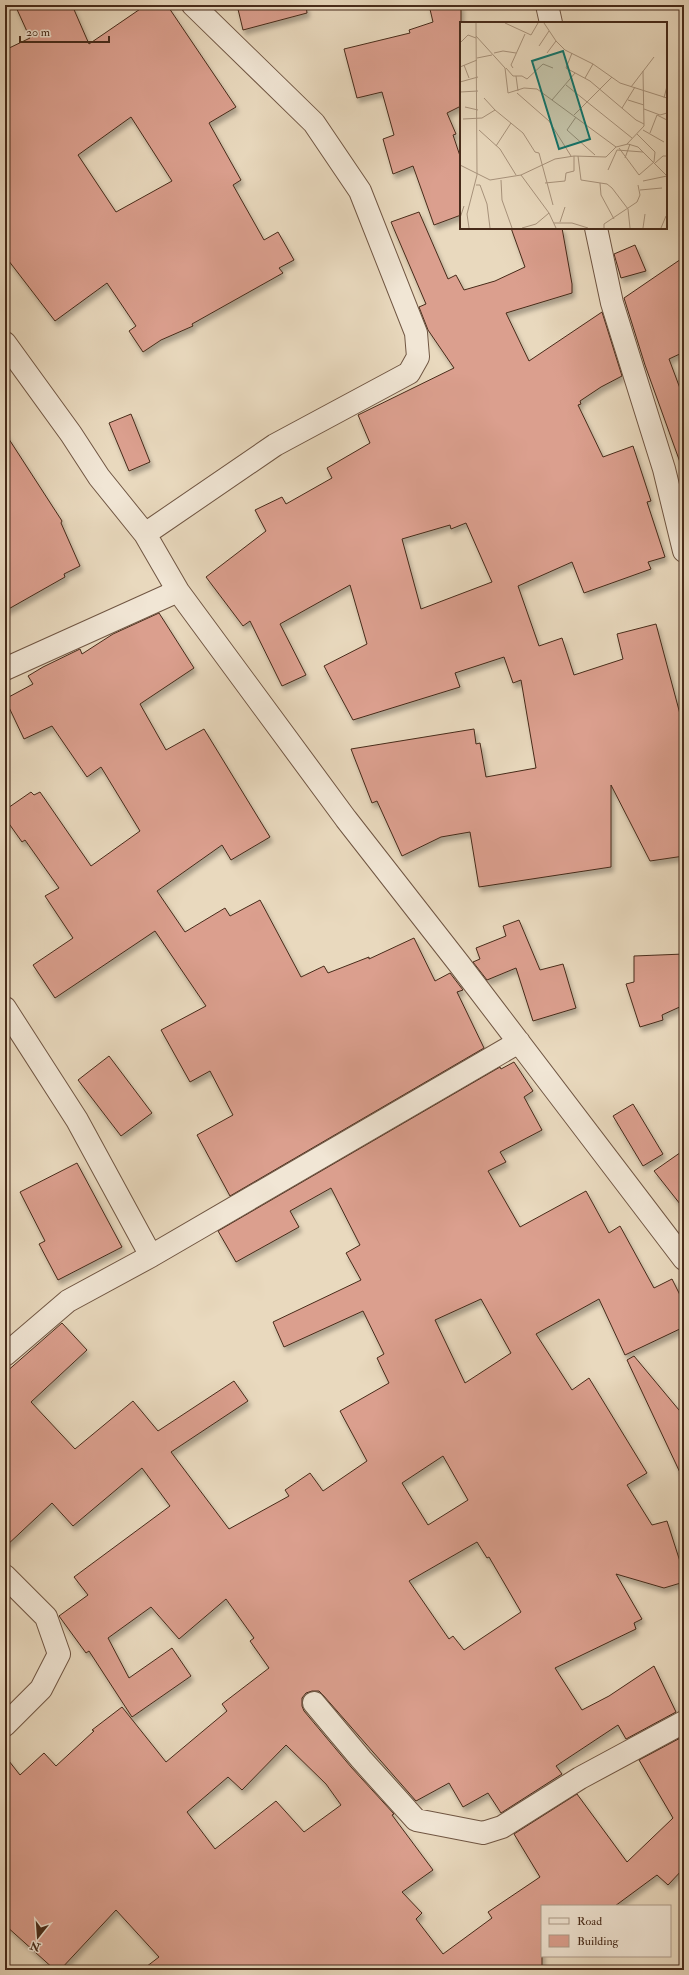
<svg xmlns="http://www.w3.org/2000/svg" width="689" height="1975" font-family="'IM FELL Double Pica',serif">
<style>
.building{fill:#db9f8e;stroke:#472b1a;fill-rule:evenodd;filter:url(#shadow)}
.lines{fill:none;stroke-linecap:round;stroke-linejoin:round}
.minor-casing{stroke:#705643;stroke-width:24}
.minor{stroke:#f1e6d5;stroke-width:22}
.inset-road{fill:none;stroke:#a8937c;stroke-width:1}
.view{fill:#0f766e;fill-opacity:0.15;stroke:#0f766e;stroke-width:2}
.inset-edge{fill:none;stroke:#472b1a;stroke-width:2}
</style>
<defs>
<filter id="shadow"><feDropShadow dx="2.5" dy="4.5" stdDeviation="2" flood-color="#0004"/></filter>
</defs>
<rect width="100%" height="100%" fill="#e9d9be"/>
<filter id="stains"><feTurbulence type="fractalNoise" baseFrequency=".005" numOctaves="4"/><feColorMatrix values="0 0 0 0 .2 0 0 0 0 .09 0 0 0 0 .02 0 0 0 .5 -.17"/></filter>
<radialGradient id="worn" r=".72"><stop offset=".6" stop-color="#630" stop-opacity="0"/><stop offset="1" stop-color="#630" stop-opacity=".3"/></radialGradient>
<path class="building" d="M15,5h57l17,39 57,-39h21l69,102 -27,16 32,57 -8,5 31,55 14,-8 16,28 -15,8 4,5 -91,51 1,2 -32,14 -18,12 -14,-21 7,-5 -29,-43 -52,38 -50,-65v-206l25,-12zM131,117l41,64 -56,31 -38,-57z
M237,5h69l1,8 -64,17z
M429,5h32v101l-14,7 9,21 -3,1 8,24v56l-27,10 -21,-59 -20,8 -10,-35 11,-4 -12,-43 -25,6 -13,-49 66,-16 -1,-3 24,-8z
M419,212l29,67 8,-4 8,15 31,-9 30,-14 -14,-39h51l10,56v9l-66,20 23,48 73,-49 20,64 -21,11 -21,14 1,3 -3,1 25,52 30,-11 18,55 -4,1 18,55 -17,5 3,7 -67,24 -12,-31 -54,24 21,60 23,-8 12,37 49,-16 -6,-25 39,-10 28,105v127l-34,5 -39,-76v82l-132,20 -9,-55 -29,5 -39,19 -25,-55 -5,2 -21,-54 123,-20 2,15 4,-1 6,34 50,-9 -15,-88 -8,3 -9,-26 -49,16 5,14 -107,33 -29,-54 43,-22 -17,-59 -70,39 26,51 -24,11 -32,-65 -7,5 -37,-49 60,-46 -11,-21 27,-13 4,7 46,-26 -5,-10 43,-25 -12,-28 96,-47 -26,-38 -9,-23 7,-3 -35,-82zM466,523l26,59 -71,27 -19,-70 48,-14 1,4z
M635,245l11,26 -25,7 -7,-24z
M684,257v95l-15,7 15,40v66h-3l-36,-100 -21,-67z
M131,414l19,48 -21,9 -20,-48z
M5,433l57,88 -1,2 19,43 -16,8 1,3 -60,34z
M159,613l35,55 -54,36 26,46 38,-21 66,108 -39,23 -9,-15 -65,46 28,41 40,-24 5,8 30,-16 41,77 23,-11 4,7 41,-16v2l45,-21 21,43 15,-8 13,17 -6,2 27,56 -254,148 -33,-61 36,-20 -23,-44 -20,11 -29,-52 45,-24 -51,-75 -100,67 -22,-33 40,-27 -28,-42 14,-8 -34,-48 -3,2 -17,-24v-8l26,-18 3,3 6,-3 51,74 49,-35 -39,-64 -14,10 -35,-51 -28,13 -19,-40 28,-15 -5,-8 15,-9 37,-18 2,5 31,-20z
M519,920l21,50 23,-6 13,44 -43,13 -17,-53 -29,12 -14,-18 7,-3 -4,-11 30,-12 -3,-10z
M684,954v51l-22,10 1,5 -23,7 -14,-43 8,-2v-26z
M109,1056l43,57 -31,23 -43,-56z
M514,1062l19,29 -9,6 18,33 -42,22 6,10 -18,9 32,56 66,-36 23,42 11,-7 34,62 18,-9 12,24v24l-59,28 -26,-56 -63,35 36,56 17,-12 58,95 -20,12 25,40 15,-4 17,53v8l-20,6 -48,-14 26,45 -8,4 2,6 -81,39 27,42 27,-14 45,-30 22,46 -50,27 -8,-14 -62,41 6,8 -61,39 -13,-20 -25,14 -14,-24 -33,18 -93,-106 -4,-4h-7l-6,2 -4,5v8l2,5 47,56 43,47 -2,1 41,55 -31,22 20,21 -6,6 27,35 49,-36 -4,-6 52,-35 -26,-43 63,-40 50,68 46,-44 -34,-58 45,-24v132l-16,17 -11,-10 -42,31h-73v64h-400l17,-13 -43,-47 -56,60h-5l-50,-45v-169l15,19 24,-22 12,13 38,-35 -2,-1 30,-23 44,55 61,-51 -5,-7 47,-36 -19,-27 4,-3 -28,-39 -47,40 -28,-32 -43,31 21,40 43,-30 19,28 -59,41 -43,-66 -3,2 -27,-37 29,-21 -14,-18 96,-71 -28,-38 -69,58 -21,-23 -47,44v-174l57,-50 25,27 -56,52 44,47 58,-48 25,30 76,-50 14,20 -77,51 58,77 60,-33 -4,-6 25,-17 13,18 44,-30 -27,-50 49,-28 -12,-25 7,-4 -21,-43 -79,36 -11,-25 88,-42 -15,-27 14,-8 -29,-57 -41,23 9,16 -63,35 -18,-31 282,-164 1,2zM481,1299l30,54 -46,30 -30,-63zM443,1456l25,44 -40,25 -26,-42zM477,1542l10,16 2,-1 32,55 -57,38 -11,-14 -4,3 -40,-58zM286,1745l40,39 15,21 -37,27 -28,-31 -61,48 -28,-37 41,-35 14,13z
M633,1104l30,50 -20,12 -30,-50z
M684,1150v59l-30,-38z
M77,1163l45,84 -64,33 -19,-36 6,-3 -25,-49z
M634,1356l50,60v65l-57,-121z"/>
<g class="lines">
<defs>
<path id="minor" d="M547,5l4,18
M596,228l16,75 52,166 20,82
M5,343l66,91 28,43 46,57 33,57 168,228 114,146 224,294
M145,534l130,-89 134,-72 9,-16 -2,-24 -56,-142 -46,-68 -121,-118
M5,669l173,-78
M5,1008l72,112 74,136
M5,1355l63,-54 83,-45 368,-214
M5,1576l41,41 13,37 -18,35 -36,36
M314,1703l47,56 55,61 67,13 19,-6 78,-49 104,-56"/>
</defs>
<use href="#minor" class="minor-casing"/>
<use href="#minor" class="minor"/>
</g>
<g transform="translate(460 22)">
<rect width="207" height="207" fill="#e9d9be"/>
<path class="inset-road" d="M45,1l26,12 7,-12M84,1l12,18 9,9 28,14 27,19 47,15M16,14l29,32 3,25 16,-5 13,1 79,58 12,-3 10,3 29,29 -24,5M0,21l8,-8 8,3M79,24l10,-15M34,31l9,-2 13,2M87,31l9,-12M112,31l-6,15 24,13 46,39 8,4M17,36l15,-3M4,43l5,13M0,45l17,-7M46,46l7,8h9l5,3 16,-15 10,4M53,46l-2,-3 14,-31M56,54l2,15M125,56l8,-14M0,60l18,-5M106,63l66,53M171,65l23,-30M0,70l18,-1M57,71l32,28 22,35M24,76l11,12M204,76l3,-12M92,78l23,-27M168,78l16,5M5,85l13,3M162,86l13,-21M184,87l16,6 7,-2M114,93l38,-38M116,95l-9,13 28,25M3,97l19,-1 13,-8 28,23 12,19 4,1 14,52M19,108l21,19 16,26M183,108l21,12M190,111l7,-18 10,5M167,122l17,-18 -1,-55M36,124l15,-23M159,126l20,27 15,-13 1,-10 -18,-18M118,134l3,24 26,4 5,4 16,21 2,19M165,136l5,-14M195,141l8,-7h4M0,143l30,15 31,-5 28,38 7,15M148,148l9,-20 26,2M61,153l34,-16 19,-3 32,1 10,-10M41,158l1,20 10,28M85,161l20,-2 1,-8 8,-2v-15M140,161l1,12 13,24M16,163h4l7,19 3,24M180,168l22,-2M0,196l4,-12M100,200l5,-15M94,201h18l16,5M9,206l-2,-14 10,-39 -1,-152M62,206l14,-4 13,-11M144,206v-4l33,-22 3,-7 -2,-10M183,206l2,-14M201,206l5,-12"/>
<path class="view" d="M103,29l27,88 -31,10 -27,-88z"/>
<rect width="207" height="207" class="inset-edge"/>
</g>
<rect width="689" height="1975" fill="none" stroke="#e9d9be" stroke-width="20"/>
<rect x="6" y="6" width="677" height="1963" fill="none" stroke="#472b1a" stroke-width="2"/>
<rect x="10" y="10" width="669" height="1955" fill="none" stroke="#472b1a"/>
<rect x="541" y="1905" width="130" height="52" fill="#f1e6d5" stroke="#ad9b8a"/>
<rect x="549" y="1918" width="20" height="6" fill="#f1e6d5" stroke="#ad9b8a"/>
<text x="577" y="1925" font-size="12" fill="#472b1a">Road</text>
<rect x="549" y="1935" width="20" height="12" fill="#db9f8e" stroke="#ad9b8a"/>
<text x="577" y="1945" font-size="12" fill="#472b1a">Building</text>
<g transform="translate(38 1937) rotate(197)" stroke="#f1e6d5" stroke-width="3" paint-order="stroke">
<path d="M0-3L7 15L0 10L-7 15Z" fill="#472b1a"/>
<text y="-6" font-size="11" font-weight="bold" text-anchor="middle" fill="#472b1a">N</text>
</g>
<path d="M20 36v6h89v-6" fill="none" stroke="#472b1a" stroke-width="2"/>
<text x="26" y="36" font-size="12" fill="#472b1a" stroke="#f1e6d5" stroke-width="3" paint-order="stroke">20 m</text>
<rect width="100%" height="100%" filter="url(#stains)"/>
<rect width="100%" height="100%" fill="url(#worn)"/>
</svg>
